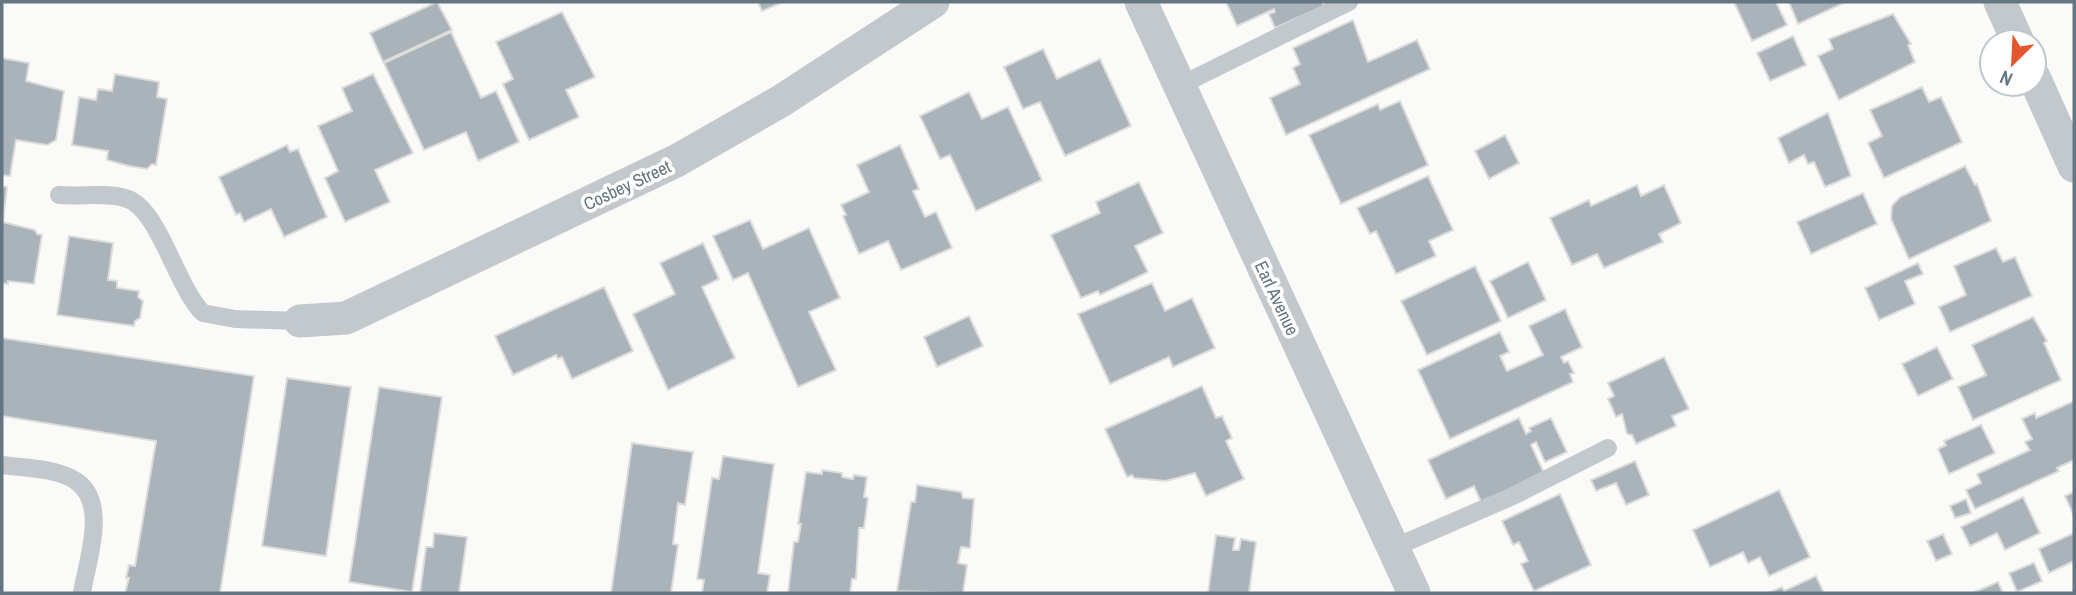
<svg xmlns="http://www.w3.org/2000/svg" width="2076" height="595" font-family="'Archivo Narrow',sans-serif">
<style>
.building{fill:#aab3b9;stroke:#dcdcda;stroke-width:2}
.lines{fill:none;stroke-linecap:round;stroke-linejoin:round}
.service{stroke:#c3c8cc;stroke-width:18}
.minor{stroke:#c3c8cc;stroke-width:33}
.labels{text-anchor:middle;dominant-baseline:central;stroke-width:7;stroke-linejoin:round;paint-order:stroke}
.street-label{font-size:18px;fill:#657683;stroke:#fff}
</style>
<rect width="100%" height="100%" fill="#fafaf8"/>
<path class="building" d="M437,2l15,28 -69,32 -13,-29z
M758,2h25l-21,9z
M1226,2h96l2,4 -49,22 -6,-14 6,-2 -1,-3 -37,17z
M1734,2h42l11,23 -35,16z
M1789,2h57l-48,22z
M562,12l33,65 -29,13 13,27 -50,23 -26,-56 10,-5 -17,-37z
M1893,14l18,30 -3,1 7,17 -76,38 -21,-44 15,-7 -4,-10z
M1353,20l15,42 49,-22 13,29 -144,66 -16,-37 30,-14 -7,-16 7,-4 -7,-16z
M451,32l30,66 15,-7 23,51 -41,19 -12,-29 -42,18 -40,-87z
M1793,36l13,29 -36,16 -13,-28z
M1043,49l14,30 43,-20 31,67 -66,30 -25,-54 -17,7 -19,-42z
M2,58l27,5 -3,18 38,10 -8,49 -9,5 -31,-5 -6,36 -8,-1z
M115,74l44,8 -2,15 10,2 -11,66 -4,-1 -5,5 -18,-3 -22,-6 1,-9 -36,-6 7,-48 17,3 2,-11 14,2z
M373,74l40,79 -38,17 15,32 -45,20 -20,-44 13,-7 -20,-45 34,-15 -10,-23z
M1922,87l7,15 12,-5 21,45 -78,36 -16,-35 14,-7 -12,-26z
M969,92l13,27 26,-12 34,73 -66,31 -26,-56 -10,4 -20,-43z
M1400,101l28,64 -87,39 -32,-69 69,-31 2,6z
M1828,113l23,63 -26,11 -11,-25 -6,2 -4,-9 -15,8 -11,-25z
M1505,135l14,28 -30,16 -14,-28z
M287,145l3,7 8,-3 29,68 -43,20 -13,-28 -27,13 -4,-9 -4,2 -17,-38z
M900,145l19,44 -6,2 12,26 11,-5 16,36 -51,22 -13,-29 -29,13 -16,-38 3,-1 -5,-10 28,-13 -12,-27z
M1965,166l10,19 2,-1 14,37 -82,38 -18,-40 1,-13 8,-9z
M1428,176l25,54 -24,11 7,15 -40,18 -20,-43 -6,3 -13,-26z
M1139,182l24,51 -28,13 13,26 -48,23 -2,-4 -17,7 -30,-63 49,-22 -4,-11z
M1637,185l4,11 23,-11 17,38 -22,11 4,8 -59,26 -7,-14 -25,11 -22,-47 39,-18 2,6z
M2,186l5,1 -4,35 32,8 2,4 5,1 -8,49 -26,-3v3l-6,-1z
M1863,193l14,31 -66,30 -14,-32z
M750,220l13,29 46,-21 31,70 -31,14 27,58 -38,17 -50,-114 -15,7 -20,-44z
M69,236l44,7 -5,37 9,1v7l22,3 -1,6 5,4 -3,17 -5,3 -1,5 -77,-11z
M703,243l16,36 -17,8 33,71 -67,32 -35,-76 42,-20 -15,-31z
M1996,248l7,14 12,-5 17,39 -82,36 -11,-25 27,-12 -12,-29z
M1528,262l18,38 -38,18 -18,-37z
M1918,263l5,11 -18,7 10,23 -36,16 -14,-32z
M1475,266l26,55 -74,34 -26,-54z
M1152,283l13,28 27,-13 23,50 -42,19 -4,-10 -59,27 -32,-70z
M604,287l29,64 -61,28 -10,-22 -4,2 -2,-4 -43,20 -18,-39z
M1565,309l17,38 -21,10 3,6 4,-2 6,12 -4,1 3,8 -123,57 -32,-69 82,-38 9,20 -9,4 7,15 36,-16 -14,-29z
M969,316l14,30 -46,21 -13,-30z
M2033,317l14,24 -3,2 17,37 -88,40 -15,-33 28,-12 -14,-30z
M2,338l252,38 -34,217h-95l4,-15h-3l3,-13 6,1 21,-125 -154,-25z
M1937,347l16,32 -35,17 -16,-32z
M1664,357l25,52 -17,7 4,10 -40,18 -4,-9 -5,-1 -5,-20 -6,3 -8,-18 6,-3 -6,-13z
M287,378l64,9 -25,169 -64,-10z
M1202,386l14,32 6,-2 10,22 -6,3 18,38 -38,17 -11,-23 -29,8 -32,-3 -2,-3 -5,2 -22,-48z
M379,387l63,10 -30,195 -63,-10z
M2074,401v59l-17,8 2,3 -84,38 -9,-19 15,-7 -4,-9 53,-24 -5,-8 7,-3 -10,-20 13,-6 1,5z
M1519,418l7,16 5,-3 -2,-3 22,-10 16,34 -22,10 -9,-20 -5,3 14,30 -63,29 -8,-18 -28,13 -18,-39z
M1981,425l14,28 -46,21 -11,-25 8,-4 -2,-4z
M632,443l61,9 -8,53 -7,-2 -5,41 5,1 -7,48h-60z
M723,456l51,8 -16,109 12,2 -3,18h-65l2,-13 -7,-1 15,-101 7,1z
M1635,461l14,34 -23,10 -10,-22 -20,8 -5,-11z
M822,470l20,3v4l11,2 1,-4 13,2 -3,20 4,1 -4,30h-5l-3,51h-4l-2,14h-62l6,-51h4l3,-18h-3l8,-52 16,2z
M917,485l44,7 2,6 11,1 -4,49 -9,-1 -3,16 9,2 -4,28 -66,-2 14,-89h4z
M1779,490l31,67 -41,19 -9,-19 -12,6 -5,-11 -33,15 -17,-37z
M2074,492v24l-9,-20z
M1560,494l31,71 -57,26 -13,-27 7,-3 -9,-19 -6,3 -11,-24z
M2023,497l17,36 -35,17 -8,-17 -27,13 -9,-19z
M1966,499l5,14 -16,5 -5,-12z
M434,533l33,4 -8,56h-39l6,-46h7z
M2074,533v28l-25,12 -10,-24z
M1943,534l9,20 -16,7 -9,-20z
M1216,535l19,3 -2,12h6l2,-11 15,3 -7,51h-41z
M2034,563l8,18 -25,11 -8,-19z
M1816,576l8,17h-57l15,-6 2,4z
M1998,582l5,11h-31z"/>
<g class="lines">
<path class="service" d="M1179,86l170,-84
M59,195c21,2 45,-3 66,3 34,9 50,87 78,115l32,6 65,2
M2,465c22,3 55,3 74,16 33,22 11,80 6,112
M1393,548l120,-52 95,-48"/>
<path class="minor" d="M1141,2l273,591
M2000,2l18,40
M2034,77l40,89
M300,321l46,-3 330,-157 105,-60 152,-99"/>
</g>
<g class="labels">
<g class="street-label">
<text transform="translate(627 185) rotate(-25)">Cosbey Street</text>
<text transform="translate(1277 298) rotate(65)">Earl Avenue</text>
</g>
</g>
<rect width="2076" height="595" fill="none" stroke="#657683" stroke-width="7"/>
<g transform="translate(2013 63) rotate(204)"><circle r="33" fill="#ffffff" stroke="#c1c8cd" stroke-width="2"/>
<path d="M0-5L12 26L0 18L-12 26Z" fill="#e4572e"/>
<text y="-10" font-size="19" font-weight="bold" text-anchor="middle" fill="#657683">N</text>
</g>
</svg>
